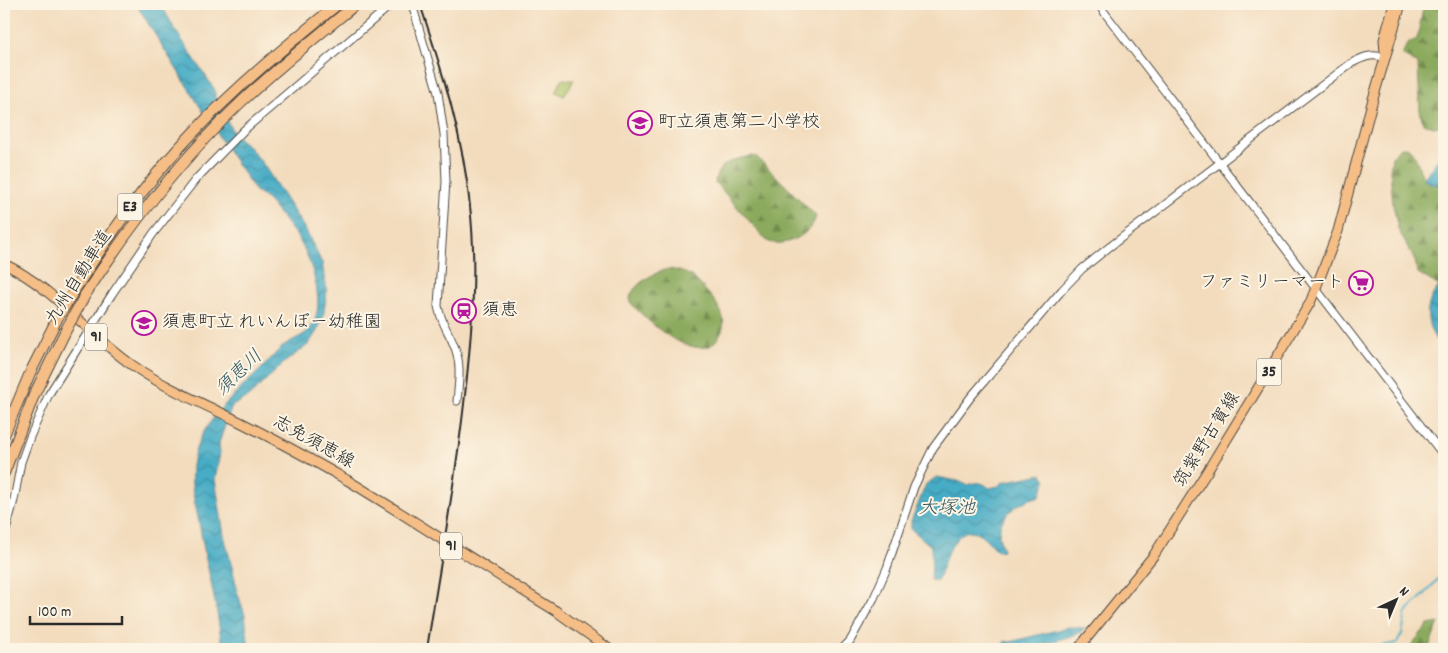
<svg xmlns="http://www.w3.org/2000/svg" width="1448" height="653" font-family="Dekko,'Klee One',sans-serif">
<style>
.forest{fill:url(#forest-firs);stroke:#5b6a44}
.park{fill:#afc569;stroke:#6d784a}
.water{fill:url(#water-waves);stroke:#386c78}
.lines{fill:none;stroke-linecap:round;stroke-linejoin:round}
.stream{stroke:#46acc5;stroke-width:2}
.minor-casing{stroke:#494641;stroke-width:9}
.major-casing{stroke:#494641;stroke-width:11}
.highway-casing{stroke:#494641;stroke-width:12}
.minor{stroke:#fff;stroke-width:7}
.major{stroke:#f6be87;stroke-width:9}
.highway{stroke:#f6be87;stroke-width:10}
.rail{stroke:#2b2b2b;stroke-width:2}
.major-bridge-casing{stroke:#494641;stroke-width:11;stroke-linecap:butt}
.highway-bridge-casing{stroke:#494641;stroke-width:12;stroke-linecap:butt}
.major-bridge{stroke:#f6be87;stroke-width:9}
.highway-bridge{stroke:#f6be87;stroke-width:10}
.labels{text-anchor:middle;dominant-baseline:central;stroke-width:4;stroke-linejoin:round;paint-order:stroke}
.shield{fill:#fcf5e5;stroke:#6a6863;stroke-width:1}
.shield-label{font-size:16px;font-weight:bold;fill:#2b2b2b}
.poi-label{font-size:18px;fill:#2b2b2b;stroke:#fcf5e5;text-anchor:start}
.street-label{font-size:18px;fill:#2b2b2b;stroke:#fcf5e5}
.water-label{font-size:19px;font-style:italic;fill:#345861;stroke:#fcf5e5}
</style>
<defs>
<pattern id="forest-firs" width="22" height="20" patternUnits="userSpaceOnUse" patternTransform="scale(1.25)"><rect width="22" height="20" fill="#8baa5d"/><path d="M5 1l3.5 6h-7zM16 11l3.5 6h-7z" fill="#728b4d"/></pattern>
<pattern id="water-waves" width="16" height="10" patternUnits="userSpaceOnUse" patternTransform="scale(1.25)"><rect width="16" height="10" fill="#46acc5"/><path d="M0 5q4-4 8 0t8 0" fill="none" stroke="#3b8ca0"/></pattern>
</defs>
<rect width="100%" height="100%" fill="#fcf5e5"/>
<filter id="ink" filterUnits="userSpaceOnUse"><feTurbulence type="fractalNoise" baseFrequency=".02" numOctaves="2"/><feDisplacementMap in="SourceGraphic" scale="10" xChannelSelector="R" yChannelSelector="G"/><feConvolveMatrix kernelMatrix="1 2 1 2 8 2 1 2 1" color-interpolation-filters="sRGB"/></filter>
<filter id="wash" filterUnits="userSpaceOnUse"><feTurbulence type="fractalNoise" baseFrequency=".0096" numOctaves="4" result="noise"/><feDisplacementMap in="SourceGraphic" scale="20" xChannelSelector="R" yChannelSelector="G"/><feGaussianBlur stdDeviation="1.12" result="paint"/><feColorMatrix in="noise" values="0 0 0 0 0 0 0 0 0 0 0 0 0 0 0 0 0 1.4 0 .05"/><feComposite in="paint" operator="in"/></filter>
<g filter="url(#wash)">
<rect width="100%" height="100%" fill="#f3dcbd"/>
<path class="forest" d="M1424,4h20v121l-11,2 -10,-4 -3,-12 -2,-47 -16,-9 5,-11 10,-5z
M1407,147c13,8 10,29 21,35 5,2 11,3 16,5v94l-5,5 -21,-13 -3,-12 -17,-32 -5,-25 -3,-34 2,-13 7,-9z
M751,156l6,1 59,59c-4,19 -33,33 -49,25l-52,-59c2,-19 21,-23 36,-26z
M669,269c5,1 11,2 16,4 8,3 14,10 20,17 17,18 29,37 5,56 -27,9 -63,-25 -80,-44 -2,-16 26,-31 39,-33z
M1439,623l-11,26h-20l20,-24z"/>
<path class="park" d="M562,79l12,1 -10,16 -8,-4z"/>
<path class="water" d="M136,4h25l13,24 41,62v7l19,37 16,14 13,16 42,65 17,34 5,28 -4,27 -6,13 -9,14 -23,17 -37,35 -16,9 -13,37 1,10 -5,26 9,56 11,44 1,9 9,27 4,34h-27c-4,-43 -16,-84 -23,-127 -4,-18 -9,-38 -7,-56 5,-41 39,-67 66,-94 9,-8 18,-21 27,-27 8,-6 19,-9 25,-16 19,-23 -1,-80 -18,-99 -8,-9 -26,-36 -36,-38l-39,-58z
M1444,151v36l-17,-5 -3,-4z
M1444,281v62l-2,1 -4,-1c-15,-22 -14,-43 6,-62z
M1042,474l4,6 -6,16c-18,5 -40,16 -41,38 0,5 3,11 4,16l-6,1c-5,-5 -11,-13 -17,-17 -24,-15 -37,31 -42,46h-8l2,-12 -1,-22 -20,-17v-8l15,-37 11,-7 21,4 9,4c9,-3 15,-4 22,3l10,-2 4,-4z
M1069,627l17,1 -8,6 -34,10 -9,5h-35l5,-8 5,1z"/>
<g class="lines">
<path class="stream" d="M1373,649l3,-2 21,-4 5,-9 4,-22 17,-16 21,-24"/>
</g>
</g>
<g filter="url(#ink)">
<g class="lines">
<defs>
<path id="minor" d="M412,4l26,89 6,41 2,47 -8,125c3,16 9,23 15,37 9,19 6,38 4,58
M1098,4l346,452
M4,538l10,-38 7,-38 9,-25 19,-43 63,-100 41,-60 43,-55 48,-49 148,-126
M842,649l8,-8 24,-43 13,-30 27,-81 19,-39 37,-50 92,-108 20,-21 26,-21 242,-184c13,-7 21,-11 36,-6"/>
<path id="major" d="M1385,52l-1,-12 10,-36
M4,264c50,23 83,70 128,101 33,23 72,39 108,57 36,18 72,38 107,58
M556,611l53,38
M1078,649l76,-94 54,-85 102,-167 28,-72 35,-132 28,-95"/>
<path id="highway" d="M77,286c34,-54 70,-105 114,-151 45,-48 96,-90 147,-131
M85,295c45,-70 95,-135 155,-192 37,-35 77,-67 116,-99
M4,435l26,-62 27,-54
M4,473l30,-78 33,-67"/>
</defs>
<use href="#minor" class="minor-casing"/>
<use href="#major" class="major-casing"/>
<use href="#highway" class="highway-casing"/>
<use href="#minor" class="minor"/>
<use href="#major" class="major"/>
<use href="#highway" class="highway"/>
<path class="rail" d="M420,4c22,66 43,132 50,202 7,62 2,126 -5,189 -9,85 -25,169 -38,254"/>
<defs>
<path id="major-bridge" d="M347,480c70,42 138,88 209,131"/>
<path id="highway-bridge" d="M57,319l20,-33
M67,328l18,-33"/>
</defs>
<use href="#major-bridge" class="major-bridge-casing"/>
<use href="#highway-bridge" class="highway-bridge-casing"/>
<use href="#major-bridge" class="major-bridge"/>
<use href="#highway-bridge" class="highway-bridge"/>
</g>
</g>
<defs>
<symbol id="school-ring" viewBox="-11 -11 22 22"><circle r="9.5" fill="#fcf5e5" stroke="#b5179e" stroke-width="1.5"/><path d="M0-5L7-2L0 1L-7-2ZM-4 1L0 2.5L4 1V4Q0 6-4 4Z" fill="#b5179e"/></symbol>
<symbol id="supermarket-ring" viewBox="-11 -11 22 22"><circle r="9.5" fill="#fcf5e5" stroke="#b5179e" stroke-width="1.5"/><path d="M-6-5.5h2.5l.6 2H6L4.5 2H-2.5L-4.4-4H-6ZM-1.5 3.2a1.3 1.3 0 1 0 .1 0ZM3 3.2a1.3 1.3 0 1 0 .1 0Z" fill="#b5179e"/></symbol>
<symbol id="station-ring" viewBox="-11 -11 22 22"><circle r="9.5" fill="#fcf5e5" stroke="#b5179e" stroke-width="1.5"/><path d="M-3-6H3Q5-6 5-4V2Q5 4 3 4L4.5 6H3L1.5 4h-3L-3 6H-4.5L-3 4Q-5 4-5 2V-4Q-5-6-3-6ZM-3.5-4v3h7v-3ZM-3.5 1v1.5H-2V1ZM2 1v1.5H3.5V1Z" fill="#b5179e"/></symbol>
</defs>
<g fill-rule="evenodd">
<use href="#school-ring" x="626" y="109" width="28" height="28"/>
<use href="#supermarket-ring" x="1347" y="269" width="28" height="28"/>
<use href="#station-ring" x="450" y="297" width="28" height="28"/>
<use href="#school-ring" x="130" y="309" width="28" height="28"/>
</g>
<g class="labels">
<g class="shield">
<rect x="117.5" y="193.5" width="25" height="27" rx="4"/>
<rect x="85" y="323.5" width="22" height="27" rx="4"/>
<rect x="1256.5" y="358.5" width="25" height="27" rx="4"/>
<rect x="440" y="532.5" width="22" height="27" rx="4"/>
</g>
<g class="shield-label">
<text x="130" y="207">E3</text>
<text x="96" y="337">91</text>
<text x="1269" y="372">35</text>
<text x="451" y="546">91</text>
</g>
<g class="poi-label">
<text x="658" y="123">町立須恵第二小学校</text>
<text x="1344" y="283" text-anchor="end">ファミリーマート</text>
<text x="482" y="311">須恵</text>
<text x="162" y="323">須恵町立 れいんぼー幼稚園</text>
</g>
<g class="street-label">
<text transform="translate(80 278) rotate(-58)">九州自動車道</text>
<text transform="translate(1208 440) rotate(-58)">筑紫野古賀線</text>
<text transform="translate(313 443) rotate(29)">志免須恵線</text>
</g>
<g class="water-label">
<text transform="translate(240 374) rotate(-44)">須恵川</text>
<text x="947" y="509">大塚池</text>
</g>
</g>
<rect width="1448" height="653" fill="none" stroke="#fcf5e5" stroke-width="20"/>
<g transform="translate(1396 600) rotate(44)" stroke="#fcf5e5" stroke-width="4" paint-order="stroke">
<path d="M0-4L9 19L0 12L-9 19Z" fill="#2b2b2b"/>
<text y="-8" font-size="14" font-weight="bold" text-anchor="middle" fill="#2b2b2b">N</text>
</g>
<path d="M30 616v8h92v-8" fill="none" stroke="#2b2b2b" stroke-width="2.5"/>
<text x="38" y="616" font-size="15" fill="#2b2b2b" stroke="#fcf5e5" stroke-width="4" paint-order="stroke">100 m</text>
</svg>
